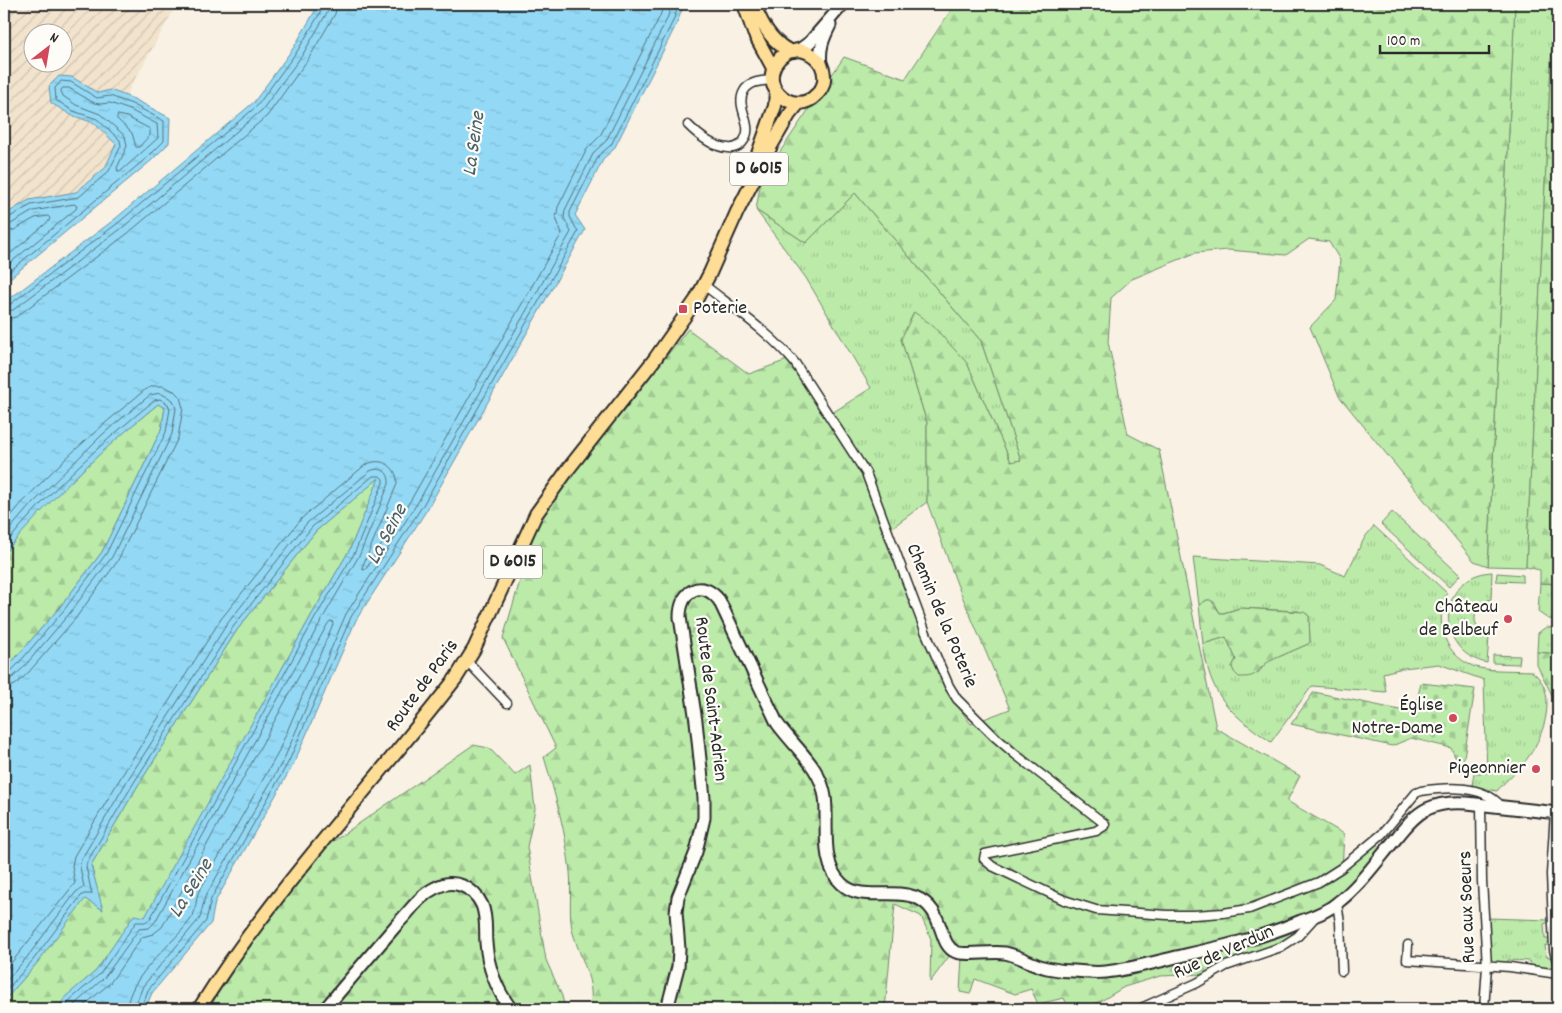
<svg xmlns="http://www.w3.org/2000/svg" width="1562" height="1013" font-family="Dekko,sans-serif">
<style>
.industrial{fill:url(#industrial-furrows);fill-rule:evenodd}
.grass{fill:url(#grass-tufts);stroke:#738a6a}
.forest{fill:url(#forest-firs);stroke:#738a6a}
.cemetery{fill:url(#cemetery-stones);stroke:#738a6a}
.water{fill:url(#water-ripples);stroke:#6993a4}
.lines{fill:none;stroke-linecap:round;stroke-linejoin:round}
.shore{stroke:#55717c;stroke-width:1}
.street-casing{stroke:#2b2b2b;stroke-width:11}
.secondary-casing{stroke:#2b2b2b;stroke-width:15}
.primary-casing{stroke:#2b2b2b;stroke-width:16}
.street{stroke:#fdfcf7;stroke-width:8}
.secondary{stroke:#fdfcf7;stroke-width:11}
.primary{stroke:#fedd96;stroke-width:12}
.poi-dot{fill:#d1495b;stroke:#fdfcf7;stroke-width:2}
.labels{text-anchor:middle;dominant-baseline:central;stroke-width:4.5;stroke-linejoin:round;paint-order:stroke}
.shield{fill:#fdfcf7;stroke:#6a6a68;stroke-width:1}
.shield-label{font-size:19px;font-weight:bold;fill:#2b2b2b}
.poi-label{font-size:20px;fill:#2b2b2b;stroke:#fdfcf7;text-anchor:end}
.street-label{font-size:20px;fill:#2b2b2b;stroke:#fdfcf7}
.water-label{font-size:21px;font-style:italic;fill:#4a5f68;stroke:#fdfcf7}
</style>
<defs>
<pattern id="industrial-furrows" width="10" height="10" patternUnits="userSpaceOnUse" patternTransform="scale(1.25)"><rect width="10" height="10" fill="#f2e3cd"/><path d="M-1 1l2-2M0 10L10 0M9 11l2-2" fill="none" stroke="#d0c3b0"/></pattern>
<pattern id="grass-tufts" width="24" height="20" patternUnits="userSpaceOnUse" patternTransform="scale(1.25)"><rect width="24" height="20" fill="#bbeaa9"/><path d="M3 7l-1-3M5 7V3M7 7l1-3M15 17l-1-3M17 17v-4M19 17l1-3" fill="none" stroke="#a1c992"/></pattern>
<pattern id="forest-firs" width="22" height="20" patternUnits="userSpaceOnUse" patternTransform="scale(1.25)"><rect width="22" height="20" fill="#bbeaa9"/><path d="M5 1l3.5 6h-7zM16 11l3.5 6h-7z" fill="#a1c992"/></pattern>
<pattern id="cemetery-stones" width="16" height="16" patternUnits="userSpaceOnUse" patternTransform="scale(1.25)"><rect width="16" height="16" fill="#bbeaa9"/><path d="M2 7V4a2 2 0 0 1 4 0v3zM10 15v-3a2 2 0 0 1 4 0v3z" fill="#a1c992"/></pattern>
<pattern id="water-ripples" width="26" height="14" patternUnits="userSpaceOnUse" patternTransform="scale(1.25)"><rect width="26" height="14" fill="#93d9f5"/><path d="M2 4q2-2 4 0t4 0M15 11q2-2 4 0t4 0" fill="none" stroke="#7fbad2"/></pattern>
</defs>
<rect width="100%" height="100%" fill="#f8f1e4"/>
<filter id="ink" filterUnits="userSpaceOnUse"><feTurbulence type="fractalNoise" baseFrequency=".02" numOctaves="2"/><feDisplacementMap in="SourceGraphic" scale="10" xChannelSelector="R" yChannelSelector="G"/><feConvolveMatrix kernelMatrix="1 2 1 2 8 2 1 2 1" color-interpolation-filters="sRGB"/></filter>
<g filter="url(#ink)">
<path class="industrial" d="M4,4h173l-52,93 27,40 -32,40 -116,106zM32,32h30v30h-30z"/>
<path class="grass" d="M1515,4h39l-28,563 -38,-1z
M855,193l126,148 40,119 -10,2 -44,-99 -66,-24 26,84v79l-37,27 -20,-56 -38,-60 39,-25 -65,-110 -50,-68 50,33z
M1392,512l68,63 -11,12 -68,-63z
M1374,526l73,67c-14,30 -2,66 32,75 16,3 35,2 52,3 28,18 14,63 -2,85 -8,12 -22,23 -32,35l-25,-5 2,-13h13l-3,-93 -45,-16 -36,4 -20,5 3,19 -74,-6 -41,56c-42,-29 -61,-46 -68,-98l23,-7 10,22 -4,8 26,6 9,-11 41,-18 2,-2 -1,-26 -2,-2 -9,-3 -58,-3 -17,5h-3l-6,-11 -7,-2 -8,5 -6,-48 127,8 25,11 20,-39z
M1492,572l-1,27c-20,6 -22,30 -2,38l-2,26c-54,-11 -50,-88 5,-91z
M1497,573l26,2v7l-27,-1z
M1540,583l18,1v36l-10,-1 -10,-7z
M1546,627l12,1v26l-21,-2 1,-19z
M1493,655l27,1 -1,8 -26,-1z
M1488,918l61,2v2l-5,2 1,15h5l1,7 -6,-1 1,11 6,2v8l-7,3 -14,-2 -2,-6c-7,0 -14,-1 -21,-1v4l-18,-1z"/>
<path class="forest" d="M955,4h560l-27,562 -14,-5 -135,-165 -29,-69 26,-27 4,-40 -11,-18 -20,-3 -23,16 -58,-5 -33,3 -63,26 -21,19 -3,44 20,92 31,16 57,278 84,48 -13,25 57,33 -2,36 29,-24 6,-2 5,3 -48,53 -16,10 -29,12 3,13 -11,8 -58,21 -18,10 -45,2 -36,11 -23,14 -22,8h-10l-5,-11 -26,6 -7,-15 -16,5 -40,-15 -5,15 -10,-2 2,-35 -12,-2 -20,27 1,-43 -10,-23 -26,-12 -10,105h-295c6,-27 -10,-51 -17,-76 -5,-17 -1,-43 -3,-61 -4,-39 -15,-78 -26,-115l12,-9 -53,-110 36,-121 149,-188 61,45 38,-14 75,116 24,66 59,147 26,35 39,-15 -53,-125 -30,-82v-79l-26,-84 13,-27 18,13 35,38 44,99 10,-2 -40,-119 -126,-148 -49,50 -50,-33 5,-30 83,-123 61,22z
M1554,4h4v580l-18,-1v-13l-14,-3z
M158,404l7,4 -4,22 -59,122 -42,55 -56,64v-117l30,-37 77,-74z
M380,477l-30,72 -39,67 -166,302 -11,-2 -38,55 -30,26 -7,12h-55v-8l33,-38 48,-65 17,11 -11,-44 46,-78 100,-157 79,-99z
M1207,600h4l9,13h4l16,-5 64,4 5,4 1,26 -2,2c-13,6 -26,11 -38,17 -14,7 -9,17 -31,16l-5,-5 -2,-5 4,-8 -10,-22 -23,7 -4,-39z
M1537,652l21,2v53l-21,-42z
M473,745l16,3 26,27 15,-10 5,44 -8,38 19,113 16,36 3,13h-356l36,-64 77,-96z"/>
<path class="cemetery" d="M1421,683l54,6 -12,74h-5l-7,-15 -40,-10 -19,8 -101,-22 23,-32 100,21z"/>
<path class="water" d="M319,4h365l-7,19 -63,126 -10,9 -29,57 10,15 -157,278 -72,112 -62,143 -79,139 -4,21 -59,70 -7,16h-86l6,-12 31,-26 38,-56 11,2 166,-301 39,-67 29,-71 -63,53 -79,99 -100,157 -46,78 12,45 -18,-11 -48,64 -33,38v-330l56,-64 42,-55 59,-122 4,-22 -7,-4c-56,46 -108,94 -154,150v-251l111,-84 139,-117 40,-55z
M59,76l13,1 26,16 12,-3 24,9 36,19 -1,25 -17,17 -148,123v-68l25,-15 47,-8 29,-24 11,-24 -22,-21 -23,-8 -20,-12 -2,-17z"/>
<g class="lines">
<path class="shore" d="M63,88h6l25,15 6,1 10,-1 20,7 27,14 1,14 -37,33h-3l-1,-3 10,-22 -2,-10 -25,-22 -24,-9 -13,-9 -2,-5z
M118,115l9,2 23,12v6l-11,12h-3l-4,-14 -15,-14z
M4,219l4,-1 23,-13 48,-8 30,-26 12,-25 -1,-6 -23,-21 -24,-8 -17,-11 -1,-12 6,-7 10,1 26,16 13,-2 22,8 32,17v20l-15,15 -145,120
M4,225l7,-1 22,-13 41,-7 3,2 -1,3 -72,59
M4,232l10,-2 21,-12 13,-2 2,2 -1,3 -45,38
M4,306l5,-1 109,-82 139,-117 41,-56 25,-42v-4
M4,312l9,-2 109,-82 140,-118 41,-56 25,-43 2,-7
M4,320l12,-3 111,-83 140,-118 42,-58 26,-44 2,-10
M4,524c41,-50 92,-94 142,-135l7,-3h10l11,5 6,6 3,11 -5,30 -61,124 -42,57 -47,54 -13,12 -11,3
M4,536l23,-27 76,-75 47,-39 10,-2 13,7 3,8 -4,26 -60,123 -43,57 -46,54 -11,10 -8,2
M4,546c44,-54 96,-102 151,-146l5,-1 8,5 2,5 -4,23 -60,122 -42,56 -46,54 -9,9 -5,1
M4,972l71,-89 -3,-17 2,-10 47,-79 100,-158 81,-101 63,-53c16,-9 33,1 32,19l-30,72 -5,11 1,3 3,-1 46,-71 150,-265 -6,-15 2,-11 29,-58 13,-13 60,-120 4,-12
M4,984l24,-28 48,-64 8,-5 -4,-20 1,-7 46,-79 100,-157 80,-101 63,-52c11,-5 20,1 19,13l-29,70 -39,67 -166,301 -6,6 -10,1 -35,49 -29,26 -3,5
M4,993l29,-33 48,-64 3,-2h8l-6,-27 1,-5 46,-78 100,-157 79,-100 61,-51h7l3,3v4l-28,69 -40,66 -165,301 -5,3h-9l-36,52 -30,26 -5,9
M80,1009l30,-26 32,-46 11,-3 9,-7 165,-302 3,-4h2l1,3 -56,131 -79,138c-2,7 -2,16 -5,23 -17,27 -65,59 -66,93
M134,1009l9,-23 57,-68 5,-21 79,-138 62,-145 72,-112 153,-270 -7,-14 1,-8 29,-58 12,-11 61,-122 5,-15
M141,1009l7,-19 58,-69 5,-22 78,-138 62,-144 72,-112 155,-273 -8,-15v-5l29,-57 12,-10 62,-124 6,-17"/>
<defs>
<path id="street" d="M688,125c10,10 25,22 40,23 6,1 10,-1 14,-5 15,-17 -8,-35 2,-52 6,-10 17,-10 28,-11
M704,285c32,25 65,47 91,78l71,110 60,160 23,53 8,13 37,37 22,19 89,69 -1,2 -8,5 -111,23 -1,5 8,7 72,34 32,10 71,5h27l29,-2 26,-4 70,-27 22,-14 41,-34 34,-41 5,-2c25,-4 61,-7 80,15
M467,661l40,42
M1481,804l1,77 5,85 -3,43
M1555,812l-4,62 3,76 4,15
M1337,904l3,18 2,49
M1408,945l-1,15 103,7 48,7
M1139,1009l58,-26 29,-17 55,-19 17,-11 17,-19"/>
<path id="secondary" d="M799,50l11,-8 33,-38
M821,64c-2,-16 2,-25 9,-39
M325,1009c24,-29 49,-58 74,-87 11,-11 21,-27 36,-34 18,-10 38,-2 47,17 5,12 3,25 4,38 2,25 10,46 25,66
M667,1009l11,-42 1,-18 -3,-37 2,-15 18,-45 8,-34v-20l-8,-77 -16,-104c0,-26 21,-39 39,-17l58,123c17,24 44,44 48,74 4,27 -6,66 17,87 19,18 50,4 73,13 31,12 22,48 41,55 9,4 35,-1 49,1 15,3 28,12 42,15 9,2 18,3 27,3 10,1 22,2 32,1 26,-3 53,-11 79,-17 40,-9 79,-18 116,-34 13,-5 26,-9 36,-18 23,-17 42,-45 61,-67 8,-10 17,-21 29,-27 12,-6 26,-7 40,-6l91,10"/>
<path id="primary" d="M744,4l10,29 19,35
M754,4c5,14 12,29 24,39 3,3 9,7 13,8 2,1 5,-1 7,-1 13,1 25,11 26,25 1,7 -2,15 -8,20 -10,11 -27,10 -37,-1 -14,-15 -6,-36 12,-43
M754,165l21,-59 1,-15
M199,1009c74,-119 172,-221 257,-331l18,-29 62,-135 33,-46 85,-108 42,-60 14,-27 27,-61 34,-66 18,-31 10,-12"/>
</defs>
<use href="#street" class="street-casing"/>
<use href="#secondary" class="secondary-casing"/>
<use href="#primary" class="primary-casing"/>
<use href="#street" class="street"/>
<use href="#secondary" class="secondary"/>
<use href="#primary" class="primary"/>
</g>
</g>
<g class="poi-dot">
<rect x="678" y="304" width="10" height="10" rx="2.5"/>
<circle cx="1508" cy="619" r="5"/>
<circle cx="1453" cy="718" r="5"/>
<circle cx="1536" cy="769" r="5"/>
</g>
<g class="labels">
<g class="shield">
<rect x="730" y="152.5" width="58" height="33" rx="4"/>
<rect x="484" y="545.5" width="58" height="33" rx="4"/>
</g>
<g class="shield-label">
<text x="759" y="169">D 6015</text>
<text x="513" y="562">D 6015</text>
</g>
<g class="poi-label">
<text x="693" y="309" text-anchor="start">Poterie</text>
<text x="1498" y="608">Château<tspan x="1498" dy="23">de Belbeuf</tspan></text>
<text x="1443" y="706">Église<tspan x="1443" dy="23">Notre-Dame</tspan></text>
<text x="1526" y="769">Pigeonnier</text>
</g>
<g class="street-label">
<text transform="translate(941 616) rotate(67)">Chemin de la Poterie</text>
<text transform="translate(423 686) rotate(-54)">Route de Paris</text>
<text transform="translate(710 699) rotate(83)">Route de Saint-Adrien</text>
<text transform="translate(1468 907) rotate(-92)">Rue aux Soeurs</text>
<text transform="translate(1224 953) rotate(-24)">Rue de Verdun</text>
</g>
<g class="water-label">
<text transform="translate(475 144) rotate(-82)">La Seine</text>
<text transform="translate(388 535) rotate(-62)">La Seine</text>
<text transform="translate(192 889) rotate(-58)">La Seine</text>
</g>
</g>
<rect width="1562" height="1013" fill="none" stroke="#fdfcf7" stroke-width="20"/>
<rect x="10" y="10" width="1542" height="993" fill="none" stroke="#2b2b2b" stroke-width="2" filter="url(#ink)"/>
<g transform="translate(48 48) rotate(31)"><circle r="24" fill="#fdfcf7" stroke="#a9a8a5"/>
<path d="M0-4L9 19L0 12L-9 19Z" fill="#d1495b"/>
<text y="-8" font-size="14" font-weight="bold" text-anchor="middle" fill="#2b2b2b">N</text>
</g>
<path d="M1380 45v8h109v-8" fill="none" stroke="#2b2b2b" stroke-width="2.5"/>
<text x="1387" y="45" font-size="15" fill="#2b2b2b" stroke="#fdfcf7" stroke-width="4" paint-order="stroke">100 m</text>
</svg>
